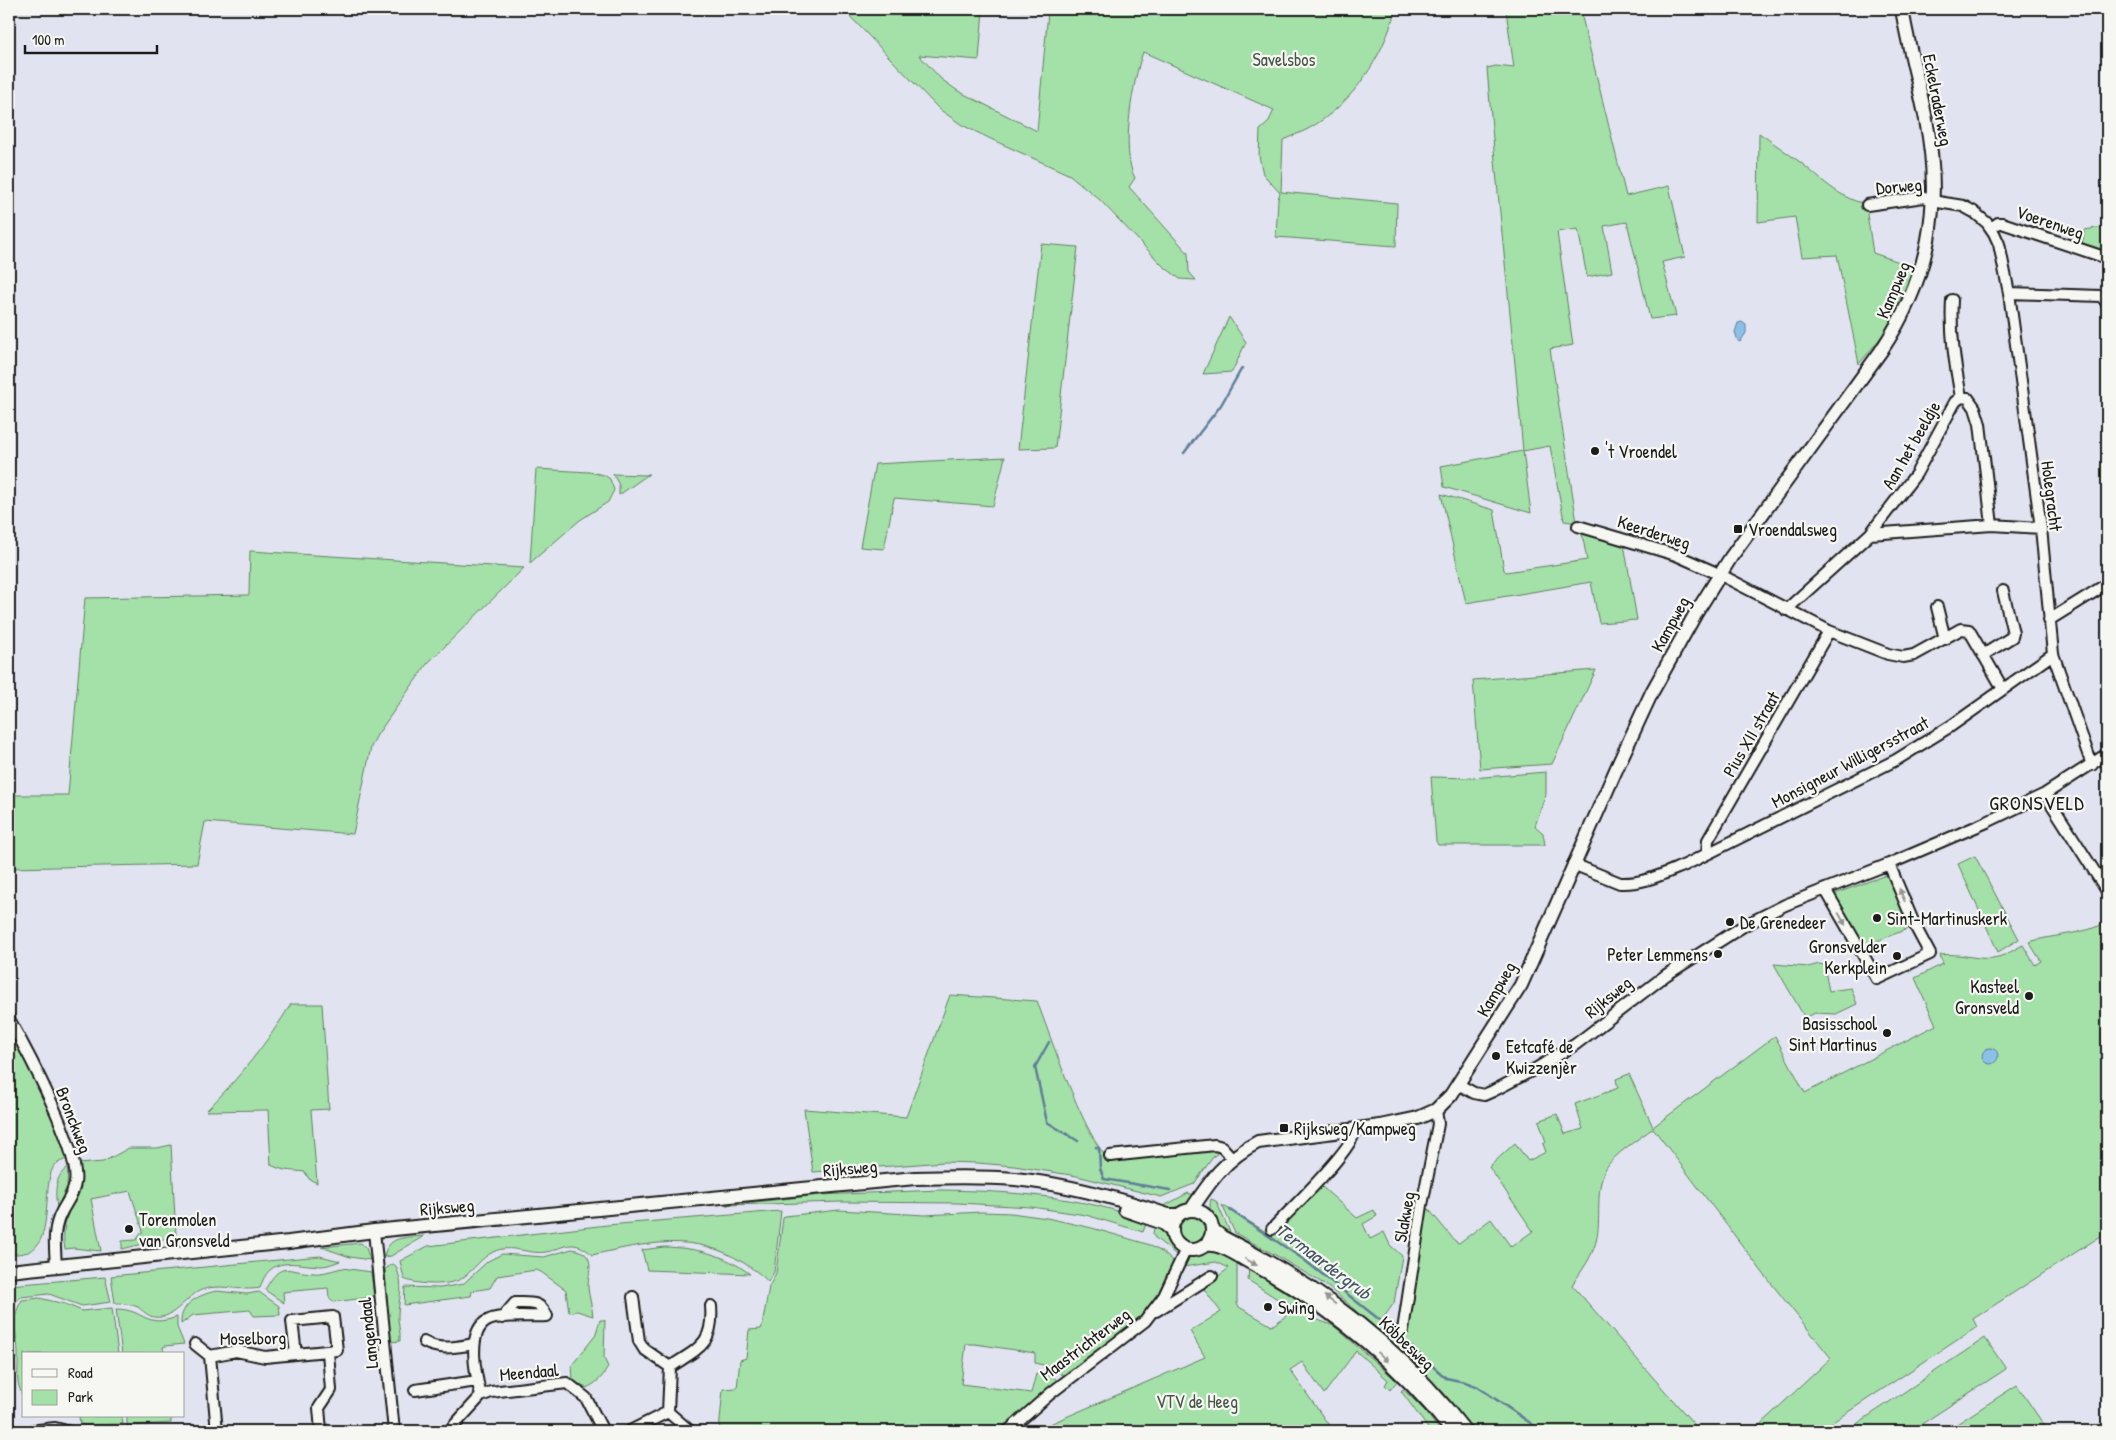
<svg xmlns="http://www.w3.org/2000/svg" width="2116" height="1440" font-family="'Patrick Hand',sans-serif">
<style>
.green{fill:#a4e1a8;stroke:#607e62}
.water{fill:#8bc0e9;stroke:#5f7e97}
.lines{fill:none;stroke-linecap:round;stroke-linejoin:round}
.stream{stroke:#5f7e97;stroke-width:2.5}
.minor-casing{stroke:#1c1c1c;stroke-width:14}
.major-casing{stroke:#1c1c1c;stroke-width:16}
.minor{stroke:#f6f6f2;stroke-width:10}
.major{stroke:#f6f6f2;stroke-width:12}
.oneway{fill:#949492}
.poi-dot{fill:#1c1c1c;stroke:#f6f6f2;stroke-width:2}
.labels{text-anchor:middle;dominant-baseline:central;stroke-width:4.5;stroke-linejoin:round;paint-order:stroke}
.park-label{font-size:18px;fill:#455746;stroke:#f6f6f2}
.street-label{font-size:18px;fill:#1c1c1c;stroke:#f6f6f2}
.poi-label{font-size:18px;fill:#1c1c1c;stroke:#f6f6f2;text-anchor:start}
.water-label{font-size:19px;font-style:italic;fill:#435564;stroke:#f6f6f2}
.quarter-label{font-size:20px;letter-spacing:1px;fill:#1c1c1c;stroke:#f6f6f2}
</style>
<rect width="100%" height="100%" fill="#e1e4f0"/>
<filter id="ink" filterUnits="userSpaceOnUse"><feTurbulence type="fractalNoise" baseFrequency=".02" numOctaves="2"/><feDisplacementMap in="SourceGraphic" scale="10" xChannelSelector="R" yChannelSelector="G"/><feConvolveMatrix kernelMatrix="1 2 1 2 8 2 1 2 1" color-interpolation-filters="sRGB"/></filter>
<g filter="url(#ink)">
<path class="green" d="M843,9h140l-4,51 -60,-5 22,24 17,12 79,40 11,-119 -59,-3h407c-13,48 -43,95 -88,120 -8,4 -16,7 -25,11l-2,52 116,11 -1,43 -120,-9 2,-38 2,-6 -17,-19 -4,-18 1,-26 8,-7 6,-13 -131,-58c-10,28 -23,100 -8,126l-6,9 59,66 1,19 7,8 -16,-1 -18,-14 -62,-65 -30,-25 -77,-35 -31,-15 -23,-16z
M1523,9h57l46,187 43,-10 16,71 -23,5 14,54 -26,3 -23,-97 -23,4 8,46 -25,5 -9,-48 -21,3 16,113 -23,4 27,174 -13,-2 -14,-75 -27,5 8,62 -87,-26 -3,-21 82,-15c-11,-128 -26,-255 -36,-383l9,-2 18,2 -8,-58z
M1759,133c13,9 27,19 41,29 19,15 49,46 75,41l-8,11 6,39 41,14 -27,63 -28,34 -22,-109 -35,2 -7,-40 -37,5z
M2107,226v30l-26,-7 4,-19z
M1041,244l37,3 -23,201 -37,1z
M1229,317l17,25 -14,30 -29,2z
M1005,457l-12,49 -99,-8 -10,51 -24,-2 15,-83z
M536,469l53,3 15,3 6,4 4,11 -6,12 -28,18 -50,43z
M613,474l32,1 4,-1 -30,21v-10z
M1441,494l53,16 10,60 2,2 81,-12 -5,-27 42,11 13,76 -38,3 -8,-41 -125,21z
M250,551l274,17 -97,96 -50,71 -6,12 -18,87 -148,-12 -8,42 -188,4v-73h59l17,-197 164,-3z
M1596,670l-44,94 -72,5 -7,-89z
M1546,772v22l-11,32 8,7 2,12h-107l-2,-4 -5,-64 41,1z
M1975,856l44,83 -21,13 -40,-88z
M1889,874l23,53 -50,20 -30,-52z
M2107,922v310l-134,87 4,8 -158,104h-66l78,-73 -68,-85 -110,-145c-14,11 -39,26 -47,40 -11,20 -5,47 -9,69 -3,18 -15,33 -25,48l128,146h-226l-31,-39 -23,-23 -76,-69 -20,-16 -47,-28 -42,-23 -13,-28 49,30 50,-49 36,32 17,-8 3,6 -14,8 7,15 14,-7 6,13 12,11 -8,47 -10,14 22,15 20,-126 29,35 4,2 32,-24 20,28 22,-16 -44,-64 26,-24 13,18 18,-9 -3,-8 3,-2 -7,-21 18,-7 8,20 18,-5 -8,-25 43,-16 -2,-9 13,-5 24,53 122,-91 30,57 131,-68 -21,-47 28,-14 -3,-9c21,-3 41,7 58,2 8,-2 17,-8 25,-12l12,20 6,-4 -12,-19c26,-8 55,-7 78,-20z
M1774,964l34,3 11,-3 5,1 5,26 22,-3 6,16 -21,10 -21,-1 -10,5z
M950,995l87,6c12,32 49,140 72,158l63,-7 49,-2 -8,7 -19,27 -33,13 -84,-21 -63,-10 -37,-3 -33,-1 -131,10 -9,-63 102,8z
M291,1004h31l7,105 -18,1 6,73 -8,-4 -4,-7c-14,-2 -20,0 -34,-7l-3,-55 -62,1c33,-33 61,-68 85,-107z
M9,1028c24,40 47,85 58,131 -3,1 -8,3 -11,5 -16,14 0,78 -28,88 -6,2 -13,2 -19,3z
M171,1145l5,91 -54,13v-8l14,-1 7,-9 -13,-40 -39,8 10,52 -28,-3 -8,1c-7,-32 17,-53 14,-85l24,-2 26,-14h28z
M68,1167l-1,19 -10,23c-2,-17 -3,-32 11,-42z
M940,1190c67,1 144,6 207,31l-4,11 -57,-17 -55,-8 -73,-4 -116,-1 -116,3 94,-10z
M1188,1193l8,3 -8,9 -14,6 -12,-4z
M1211,1199l5,2 14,31 -1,5c-3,-2 -8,-4 -11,-7 -6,-7 -10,-22 -7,-31z
M839,1210l86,5 57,-3 29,1 36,5 45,10 55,16 15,8 13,11 -25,47 -16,16 -68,51 -15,-10 -16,-4v-10l-60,-9h-9l-5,40 70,9 5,-19 14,1 10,7 -57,49h-284l4,-42 14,-1 3,-28 6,-2 3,-28 12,-1 1,-3 7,-39 7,-14 7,-55 2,-2z
M781,1211l-7,61 -6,10c-6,-8 -16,-13 -24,-19 -50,-32 -98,-20 -152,-8 -5,-6 -13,-10 -20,-10 -10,0 -17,6 -26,7 -18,3 -35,-9 -53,0 -12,6 -19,17 -29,25 -12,10 -47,8 -60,2l-4,-18 28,-15 179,-21z
M1179 1230a13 13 0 1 1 26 0a13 13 0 1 1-26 0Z
M1155,1223l13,8 10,20 1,6 -25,-20 -1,-4z
M424,1236l-33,20 -7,1c4,-22 21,-19 40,-21z
M361,1243l5,5 4,12 -20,-3 -29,-10z
M664,1247c33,1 60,7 86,27l-103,-4 -5,-20z
M1211,1248l26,12v44l2,3 33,19 18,-13h20l8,7 16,6 63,55 -7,9 -5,-5 3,-5 -32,-29 -32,43 -22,-32 -12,8 43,61h-296l-1,-1 169,-73 -15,-26 31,-19 -18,-24 26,-20 -13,-6 -33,5c6,-15 14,-15 28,-19z
M572,1249c26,4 16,22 16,39 1,9 4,19 5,28l-16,-5 -8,1 -3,-22 -25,-18 -5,-2 -39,6 -7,12 -18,3 -1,5 -67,9 1,-18 35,1 23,-4 25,-23 14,-7 42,3z
M320,1256l20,5c-6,2 -12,5 -19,5 -27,-1 -51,-12 -61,22 -21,4 -41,-6 -61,3 -15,8 -26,29 -45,26 -6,-1 -11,-6 -16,-10 -7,-3 -16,-4 -23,-4l-4,-27z
M393,1264l3,2c8,24 4,24 2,47 -1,9 3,18 2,28l-10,1 -5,-73z
M1249,1267l62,39 -26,-2 -37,-24z
M342,1268l29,4 3,25 -41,5 -4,-5 -1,-9 -45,4 1,11 -19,-13c17,-31 21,-18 49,-17 9,1 19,-3 28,-5z
M105,1277l6,25 -29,4 -33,-12 -28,3 -6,5 -6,19v-36z
M216,1291l31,3 12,-2 20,14 1,9 -26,1 -4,-6 -57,5 -12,9c-1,-21 18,-29 35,-33z
M39,1298l26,6 17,7 30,-3 6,46h-94v43c-10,-15 -5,-26 -6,-42 0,-21 -9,-34 4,-55z
M116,1309c29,0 28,20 61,8v10l7,17 -19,2 -2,1 1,7h-42z
M600,1320h5l-1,38 4,9c-5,10 -12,17 -22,21l-13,-8 -1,-15 23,-29z
M1985,1338l21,31 -95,62h-65z
M2017,1385l31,46h-102z
M1403,1389l22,22 15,20h-10l-29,-40z
M79,1416h43l1,8 -39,1 -4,-1z
M127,1416h44v7l-44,3z"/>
<path class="water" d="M1742,322l4,3v8l-6,9 -2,-1 -3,-9 3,-9z
M1982 1056a8 8 0 1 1 16 0a8 8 0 1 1-16 0Z"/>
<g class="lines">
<path class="stream" d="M1184,453l37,-48 21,-37
M1049,1042l-14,25 12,55 31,19
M1096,1147l3,1 1,20 4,11 66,11
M1230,1210l73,49 97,77
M1401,1338l45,40 19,4 13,5 64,44"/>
<defs>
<path id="minor" d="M1867,205l57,-8 14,5 25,4 11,6 13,11 7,10 5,11 10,49 32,235 12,126 39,111
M1991,228l7,-5h4l105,35
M2009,293l92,3 6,7
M1961,397l7,1 7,10 5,16 12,101
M1578,526l98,29 43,19 110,57 59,23 15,3 11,-2 47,-26 8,1 34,59
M1870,534l122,-9 49,3
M1937,607l8,32
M1786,610l84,-76 46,-60 39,-72 6,-5c-6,-32 -11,-64 -9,-97
M2049,620l58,-36
M1983,655l29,-18 1,-4 -10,-42
M2045,794l62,97
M1707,854l1,-14 121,-209
M1573,864l47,19c24,1 43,-9 65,-18l211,-105 55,-34 102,-72
M1825,889l52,90 53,-25 -15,-28 -26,-62
M9,1019c17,30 72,133 66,164 -1,10 -8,19 -13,28 -10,18 -7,35 -6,55
M1458,1084l16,9 10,2 9,-4 44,-23 39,-24 90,-69 79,-50 40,-20 104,-41 98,-42 58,-28 62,-40
M1110,1156l105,-11 7,2 10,11
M1272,1229c15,-16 84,-82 83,-100
M374,1231l20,200
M633,1297l6,44 5,8 26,18
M1156,1311l56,-35
M1403,1330l19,-125 16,-81 -2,-14
M424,1342c16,9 32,5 50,2
M195,1344l15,12 7,75
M210,1356l26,-5 29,6 72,-7 -4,-33 -41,4 4,33
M415,1390l62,-9
M481,1396c-5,-19 -16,-66 8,-76 13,-6 43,-3 58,-4 -7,-15 -16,-13 -32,-13l-13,15
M668,1412l2,-45c29,-19 44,-23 41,-61
M30,1431l25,-3 12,3
M321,1431l-2,-23 12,-18 -3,-38
M449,1431l32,-35 10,-4 76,-9 19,15 17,33
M630,1431l38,-19 22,19
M1008,1431l43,-38 94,-72 19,-25 22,-47"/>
<path id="major" d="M1172 1230a20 20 0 1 1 40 0a20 20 0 1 1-40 0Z
M1125,1210l38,13 9,7
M1191,1210c20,-30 34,-51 67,-68l122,-16 38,-8 18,-8 15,-15 70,-110 98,-222 33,-71 44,-79 35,-56 150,-206c48,-72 62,-146 45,-231 -7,-37 -18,-74 -24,-111
M1212,1229l10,8c94,47 179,110 243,194
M1206,1245c15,-2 32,11 45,18 78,42 146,99 201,168
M9,1271l280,-29 85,-11 541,-53c33,-1 66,-2 100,1 52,5 103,19 153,36h10"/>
</defs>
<use href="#minor" class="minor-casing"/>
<use href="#major" class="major-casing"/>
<use href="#minor" class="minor"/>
<use href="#major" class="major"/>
</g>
<defs><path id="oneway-solid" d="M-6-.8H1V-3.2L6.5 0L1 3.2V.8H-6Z" transform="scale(1.25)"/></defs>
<g class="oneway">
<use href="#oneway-solid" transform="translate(1902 895) rotate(-113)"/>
<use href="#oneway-solid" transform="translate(1842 919) rotate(60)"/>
<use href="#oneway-solid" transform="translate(1251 1262) rotate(29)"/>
<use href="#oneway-solid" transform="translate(1330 1300) rotate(-143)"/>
<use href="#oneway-solid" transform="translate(1383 1357) rotate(43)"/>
</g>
</g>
<g class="poi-dot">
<circle cx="1595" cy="451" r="5"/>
<rect x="1733" y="524" width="10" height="10" rx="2.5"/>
<circle cx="1877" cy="918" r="5"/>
<circle cx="1730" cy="922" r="5"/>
<circle cx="1718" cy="954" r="5"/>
<circle cx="1897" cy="956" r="5"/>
<circle cx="2029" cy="996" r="5"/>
<circle cx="1887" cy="1033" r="5"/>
<circle cx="1496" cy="1056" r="5"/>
<rect x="1279" y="1123" width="10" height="10" rx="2.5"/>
<circle cx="129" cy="1229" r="5"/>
<circle cx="1268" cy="1307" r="5"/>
</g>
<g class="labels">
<g class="park-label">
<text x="1284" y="59">Savelsbos</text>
<text x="1197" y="1401">VTV de Heeg</text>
</g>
<g class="street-label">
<text transform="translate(1938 100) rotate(79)">Eckelraderweg</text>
<text transform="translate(1899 186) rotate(-5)">Dorweg</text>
<text transform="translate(2050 222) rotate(19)">Voerenweg</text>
<text transform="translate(1893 290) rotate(-67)">Kampweg</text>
<text transform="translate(1911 445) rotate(-60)">Aan het beeldje</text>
<text transform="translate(2052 496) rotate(83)">Holegracht</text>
<text transform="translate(1654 532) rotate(18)">Keerderweg</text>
<text transform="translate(1670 624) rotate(-61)">Kampweg</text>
<text transform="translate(1751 734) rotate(-60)">Pius XII straat</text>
<text transform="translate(1850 762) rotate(-28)">Monsigneur Willigersstraat</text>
<text transform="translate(1496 989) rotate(-60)">Kampweg</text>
<text transform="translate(1608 997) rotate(-39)">Rijksweg</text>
<text transform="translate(74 1120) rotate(69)">Bronckweg</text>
<text transform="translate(850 1168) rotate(-5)">Rijksweg</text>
<text transform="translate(447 1207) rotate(-5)">Rijksweg</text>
<text transform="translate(1404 1217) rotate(-80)">Slakweg</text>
<text transform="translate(368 1333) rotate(-96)">Langendaal</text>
<text transform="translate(253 1338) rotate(-1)">Moselborg</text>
<text transform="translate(1407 1343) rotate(44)">Köbbesweg</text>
<text transform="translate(1085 1344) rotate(-37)">Maastrichterweg</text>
<text transform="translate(529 1372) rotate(-5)">Meendaal</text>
</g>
<g class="poi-label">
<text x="1605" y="451">'t Vroendel</text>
<text x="1748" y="529">Vroendalsweg</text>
<text x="1887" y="918">Sint-Martinuskerk</text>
<text x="1740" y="922">De Grenedeer</text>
<text x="1887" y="946" text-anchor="end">Gronsvelder<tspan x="1887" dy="21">Kerkplein</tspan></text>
<text x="1708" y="954" text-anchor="end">Peter Lemmens</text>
<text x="2019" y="986" text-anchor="end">Kasteel<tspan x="2019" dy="21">Gronsveld</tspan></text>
<text x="1877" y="1023" text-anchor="end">Basisschool<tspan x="1877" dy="21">Sint Martinus</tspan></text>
<text x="1506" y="1046">Eetcafé de<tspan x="1506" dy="21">Kwizzenjèr</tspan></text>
<text x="1294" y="1128">Rijksweg/Kampweg</text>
<text x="139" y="1219">Torenmolen<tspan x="139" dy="21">van Gronsveld</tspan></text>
<text x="1278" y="1307">Swing</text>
</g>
<g class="water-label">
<text transform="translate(1324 1261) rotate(37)">Termaardergrub</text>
</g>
<g class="quarter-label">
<text x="2037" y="802">GRONSVELD</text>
</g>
</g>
<rect width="2116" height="1440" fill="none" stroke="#f6f6f2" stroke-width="30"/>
<rect x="15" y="15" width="2086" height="1410" fill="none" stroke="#1c1c1c" stroke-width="2" filter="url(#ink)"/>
<rect x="22" y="1352" width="162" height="65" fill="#f6f6f2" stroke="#9f9f9c"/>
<rect x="32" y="1369" width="25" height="8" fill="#f6f6f2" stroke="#9f9f9c"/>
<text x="68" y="1378" font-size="15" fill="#1c1c1c">Road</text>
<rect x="32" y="1390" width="25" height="15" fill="#a4e1a8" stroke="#9f9f9c"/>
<text x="68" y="1402" font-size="15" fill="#1c1c1c">Park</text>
<path d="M25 45v8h132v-8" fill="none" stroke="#1c1c1c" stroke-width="2.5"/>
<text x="32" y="45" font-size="15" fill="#1c1c1c" stroke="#f6f6f2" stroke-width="4" paint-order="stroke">100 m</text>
</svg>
